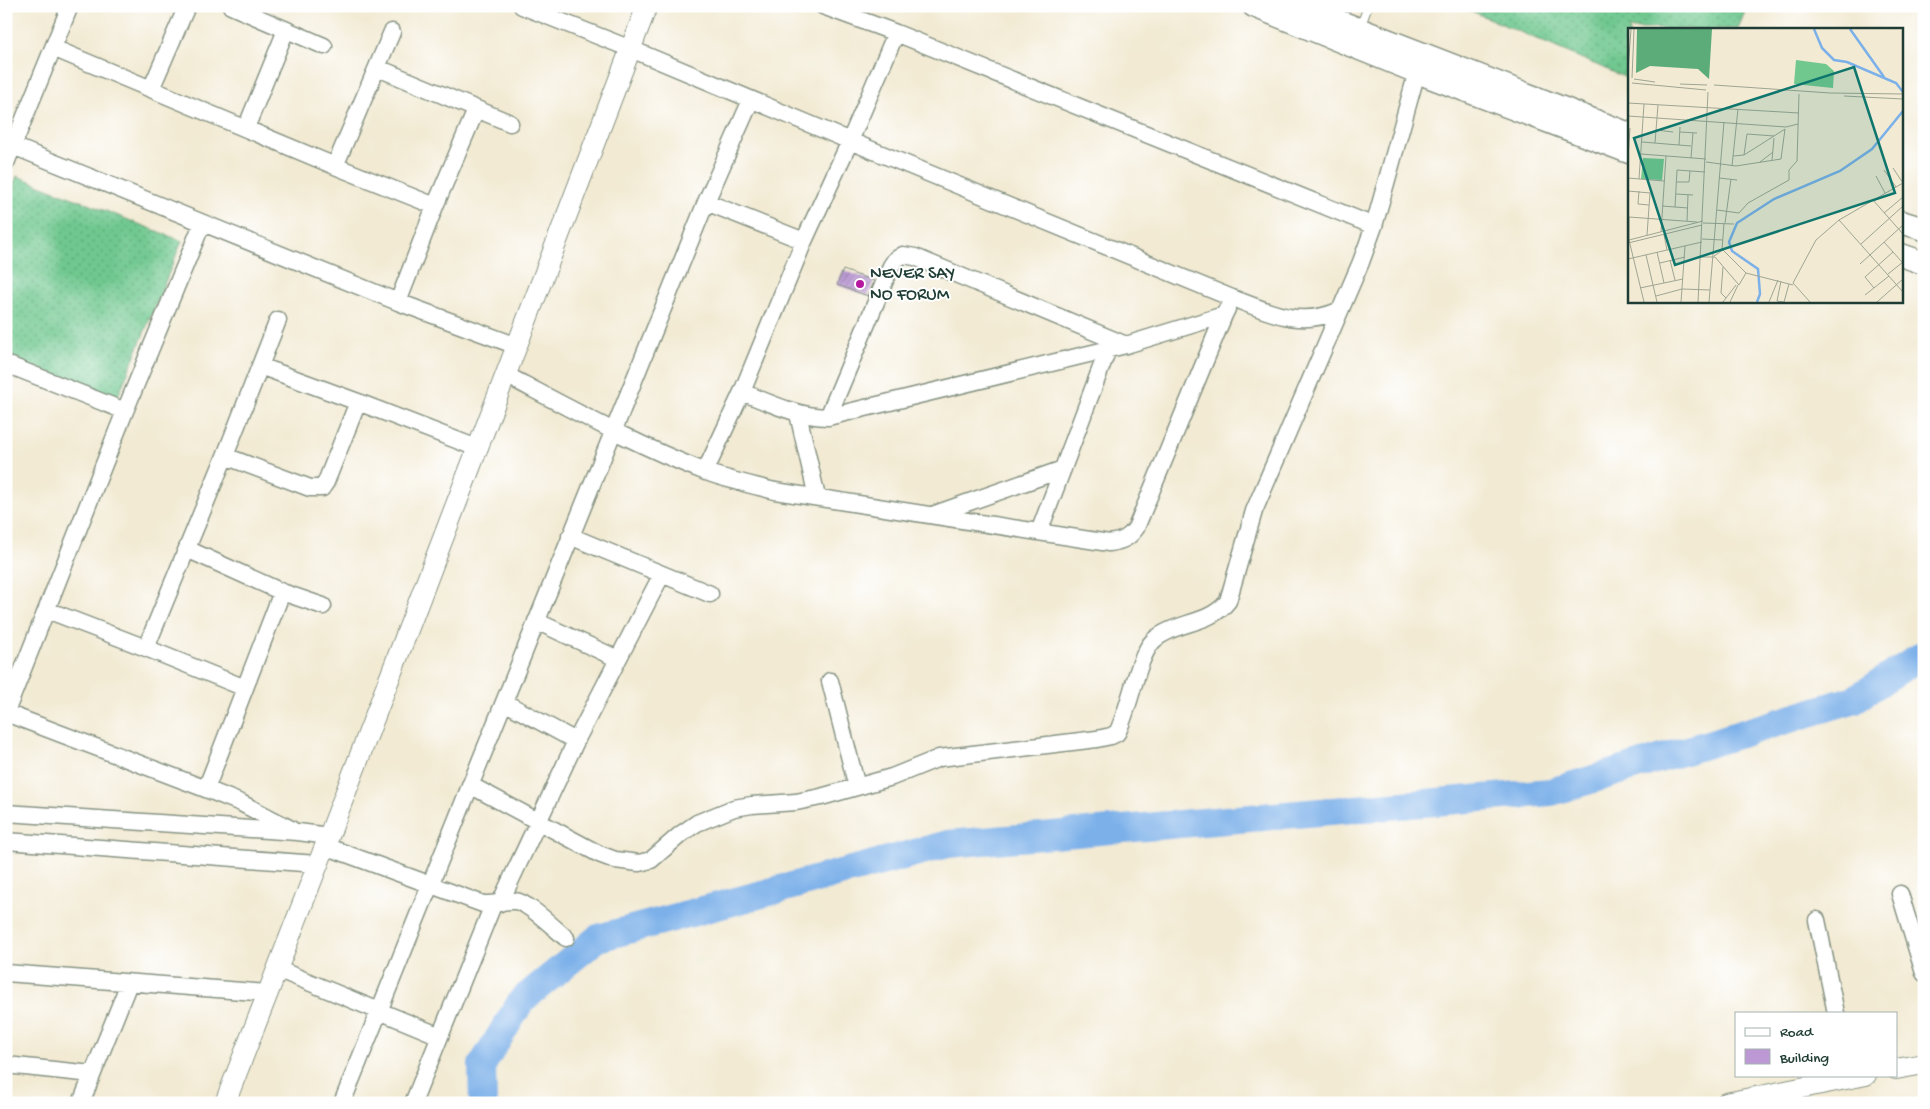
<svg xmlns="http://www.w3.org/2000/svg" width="1930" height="1109" font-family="'Gochi Hand',sans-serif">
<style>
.grass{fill:url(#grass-dots);stroke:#488262}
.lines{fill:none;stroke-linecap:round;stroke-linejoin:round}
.river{stroke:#7bb0e9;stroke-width:28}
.building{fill:url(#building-hatch)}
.service-casing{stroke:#889484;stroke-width:10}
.minor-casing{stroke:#889484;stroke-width:19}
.tertiary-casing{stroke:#889484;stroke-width:22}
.secondary-casing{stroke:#889484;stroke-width:25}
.service{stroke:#fff;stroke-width:8}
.minor{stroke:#fff;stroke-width:16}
.tertiary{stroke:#fff;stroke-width:20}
.secondary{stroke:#fff;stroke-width:22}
.poi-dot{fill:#b5179e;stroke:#fff;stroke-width:2}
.labels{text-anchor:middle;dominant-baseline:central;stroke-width:4;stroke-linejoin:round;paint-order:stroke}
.poi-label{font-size:18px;fill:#1f3d34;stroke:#fff;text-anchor:start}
.inset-river{fill:none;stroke:#7bb0e9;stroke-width:2.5}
.inset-road{fill:none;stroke:#9ea593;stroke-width:1}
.view{fill:#0f766e;fill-opacity:0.15;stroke:#0f766e;stroke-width:2.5}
.inset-edge{fill:none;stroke:#1f3d34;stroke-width:2.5}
</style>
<defs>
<pattern id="grass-dots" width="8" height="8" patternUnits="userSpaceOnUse" patternTransform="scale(1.25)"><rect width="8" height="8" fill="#70c88f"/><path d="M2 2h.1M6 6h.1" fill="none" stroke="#5ba476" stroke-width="1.8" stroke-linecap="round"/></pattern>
<pattern id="building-hatch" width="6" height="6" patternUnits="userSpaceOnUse" patternTransform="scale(1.25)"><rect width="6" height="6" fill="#bc99d5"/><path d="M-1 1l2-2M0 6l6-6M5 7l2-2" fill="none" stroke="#987eae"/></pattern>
</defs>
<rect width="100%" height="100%" fill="#fff"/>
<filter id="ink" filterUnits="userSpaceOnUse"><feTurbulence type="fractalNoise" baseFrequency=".02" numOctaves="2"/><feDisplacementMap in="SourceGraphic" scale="10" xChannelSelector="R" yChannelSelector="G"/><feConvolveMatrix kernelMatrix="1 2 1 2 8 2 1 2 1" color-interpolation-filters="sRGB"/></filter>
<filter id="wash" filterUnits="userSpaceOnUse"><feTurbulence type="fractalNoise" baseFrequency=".0096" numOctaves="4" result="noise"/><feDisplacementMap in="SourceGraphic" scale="20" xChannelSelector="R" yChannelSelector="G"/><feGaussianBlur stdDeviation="1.12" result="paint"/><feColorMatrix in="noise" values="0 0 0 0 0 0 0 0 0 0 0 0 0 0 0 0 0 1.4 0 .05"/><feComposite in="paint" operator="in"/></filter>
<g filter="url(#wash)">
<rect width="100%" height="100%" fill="#f2ead3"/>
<path class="grass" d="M1460,6h287l-9,23h-109v50z
M17,176l165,65 -66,160 -110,-42v-157z"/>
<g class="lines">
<path class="river" d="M483,1103l-1,-38 40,-65 76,-62 350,-94 603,-52 304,-93 69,-45"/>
</g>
<g id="blocks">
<path class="building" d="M843,270l31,11 -6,15 -31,-11z"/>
</g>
</g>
<g filter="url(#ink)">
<use href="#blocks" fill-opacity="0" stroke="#889484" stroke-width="1"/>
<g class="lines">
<defs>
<path id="service" d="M1360,28l8,-22"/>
<path id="minor" d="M231,6l93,40
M522,6l109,43 219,92 382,157c38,14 66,30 106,13
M823,6l73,27 478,193
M53,48l282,118 100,40
M378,68l132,55
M151,89l36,-83
M246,128l40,-98
M13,146l385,156 119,44
M6,163l64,-157
M335,166l57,-134
M706,202l98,39
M398,302l37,-96 41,-96
M6,364l119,47
M260,366l18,-46
M506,375c65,34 130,70 200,97 22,8 46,13 69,19l334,52c13,-2 19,-4 27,-15l88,-213
M742,392c28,11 56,25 86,25l298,-72 98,-30 3,-6
M798,414l19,83
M828,417l63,-151 4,-6 8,-5 12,2 211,88
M225,456l85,32h12l4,-6 32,-80
M705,472l37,-80 62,-151 46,-100 46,-108
M935,514l128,-45
M1039,532l69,-183
M570,536l140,58
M187,549l95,43 41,14
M47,610l99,38 99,40
M536,621l82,38
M146,648l79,-192 35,-90 98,36 119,46
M830,681l27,106
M504,702l72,39
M6,712l119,-301 77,-187
M6,713l200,76 35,14 50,26
M470,785l129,69 16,6 24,3 12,-3 30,-26 16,-11 37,-15 18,-3 44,-3 25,-5 71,-20 47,-19 158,-19 14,-3 6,-3c13,-24 20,-77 37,-93 22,-19 56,-15 74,-39l26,-90 107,-249 13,-36 43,-154
M206,789l76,-197
M6,813l292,19 31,4
M6,841l311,23
M325,846l158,58c11,1 21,-4 32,-3 13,1 40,28 51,37
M1900,894l24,79
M500,903l76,-162 86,-167
M1817,920l19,93
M277,969l163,67
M6,973l262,20
M6,1065l86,9
M81,1103l48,-120
M342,1103l364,-901 45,-102
M413,1103l80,-198"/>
<path id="tertiary" d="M1896,1069l28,-5
M225,1103l104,-267 318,-830
M1726,1103l140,-28"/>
<path id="secondary" d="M1254,6l163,66 212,80
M1299,6l330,128
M1901,222l23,7
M1901,255l23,8"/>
</defs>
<use href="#service" class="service-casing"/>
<use href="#minor" class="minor-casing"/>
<use href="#tertiary" class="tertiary-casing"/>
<use href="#secondary" class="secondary-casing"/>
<use href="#service" class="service"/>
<use href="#minor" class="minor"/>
<use href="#tertiary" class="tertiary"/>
<use href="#secondary" class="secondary"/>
</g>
</g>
<circle class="poi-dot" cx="860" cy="284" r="5"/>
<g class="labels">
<g class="poi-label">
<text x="870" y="274">NEVER SAY<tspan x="870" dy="21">NO FORUM</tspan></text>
</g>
</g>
<g transform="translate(1628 28)">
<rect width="275" height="275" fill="#f2ead3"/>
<path d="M168,32l30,4 8,7 -1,17 -39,-4zM15,130l21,1 -2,21 -21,-1z" fill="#70c88f"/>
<path d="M9,1h75l-3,50 -11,-10 -48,-3 -14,7z" fill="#5cac7a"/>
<path class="inset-river" d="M186,1l8,19 12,12 13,2 49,21 7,9M222,1l34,48M129,274l3,-8 -2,-25 -26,-18 -3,-9 8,-19 37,-24 66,-28 32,-22 31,-38"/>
<path class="inset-road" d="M0,43l3,-42M4,50l2,-49M6,51l21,3M4,55l74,7M52,56l27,1M86,57l116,8 73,1M216,68l59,3M0,75l171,10M0,88l158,11 12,-3M28,102l17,2M52,104l17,1M14,114l49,4M27,115l3,-38M51,117l1,-18M13,126l65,5M116,127l3,-21 27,2M105,128l11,-1 41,-26M0,130l2,-30M63,130l2,-25M144,132l2,-22M78,134l30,4 45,-7 4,-30M132,134l13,-10M104,138l6,-57M256,142l12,17M248,148l9,17M0,150l36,3M91,150l18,2M11,151l5,-75M49,154h12l1,-11M0,163l22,2 -3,42M11,163l-1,13 11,1M48,166l17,1M245,172l30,34M34,178l26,2M47,179l2,-37 28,2M89,182l22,3 9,-10 41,-23v-10l8,-9 2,-67M256,185l19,-16M1,189v23l15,62M1,189l68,5M211,192l64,72M59,193l1,-26M75,195l31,1M97,195l6,-44M33,204l5,-76M36,207l3,15M74,211l21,1M1,212l74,-19M256,214l18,20M0,215l74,-18M233,216l42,-38M94,222l2,-27M29,224l7,31M18,227l11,47M73,229h14l24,28 7,-12 -23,-23 -9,6M0,231l74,-17M42,232l5,20M32,235l25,-6M232,236l43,-39M95,239l-2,26 5,5M118,245l47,12M260,246l15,-12M153,253l-4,20 7,1 5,-18M12,260l43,-9M246,260l-9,-11 28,-25M237,267l24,-19M28,268l26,-7 28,1M53,274l4,-56M70,274l10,-210M81,274l15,-180M95,274l13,-17M102,274l8,-17M141,274l9,-22M182,274l-17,-19 23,-43 23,-20 64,-37 -10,-15M249,274l26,-23"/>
<path class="view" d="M226,39l41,126 -220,72 -41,-127z"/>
<rect width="275" height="275" class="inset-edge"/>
</g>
<rect width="1930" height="1109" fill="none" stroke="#fff" stroke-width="25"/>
<rect x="1735" y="1012" width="162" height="65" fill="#ffffff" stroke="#a5b1ae"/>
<rect x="1745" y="1028" width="25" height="8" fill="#ffffff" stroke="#a5b1ae"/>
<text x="1780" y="1036" font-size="15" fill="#1f3d34">Road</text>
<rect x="1745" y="1049" width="25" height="15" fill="#bc99d5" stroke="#a5b1ae"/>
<text x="1780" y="1062" font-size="15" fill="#1f3d34">Building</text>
</svg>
